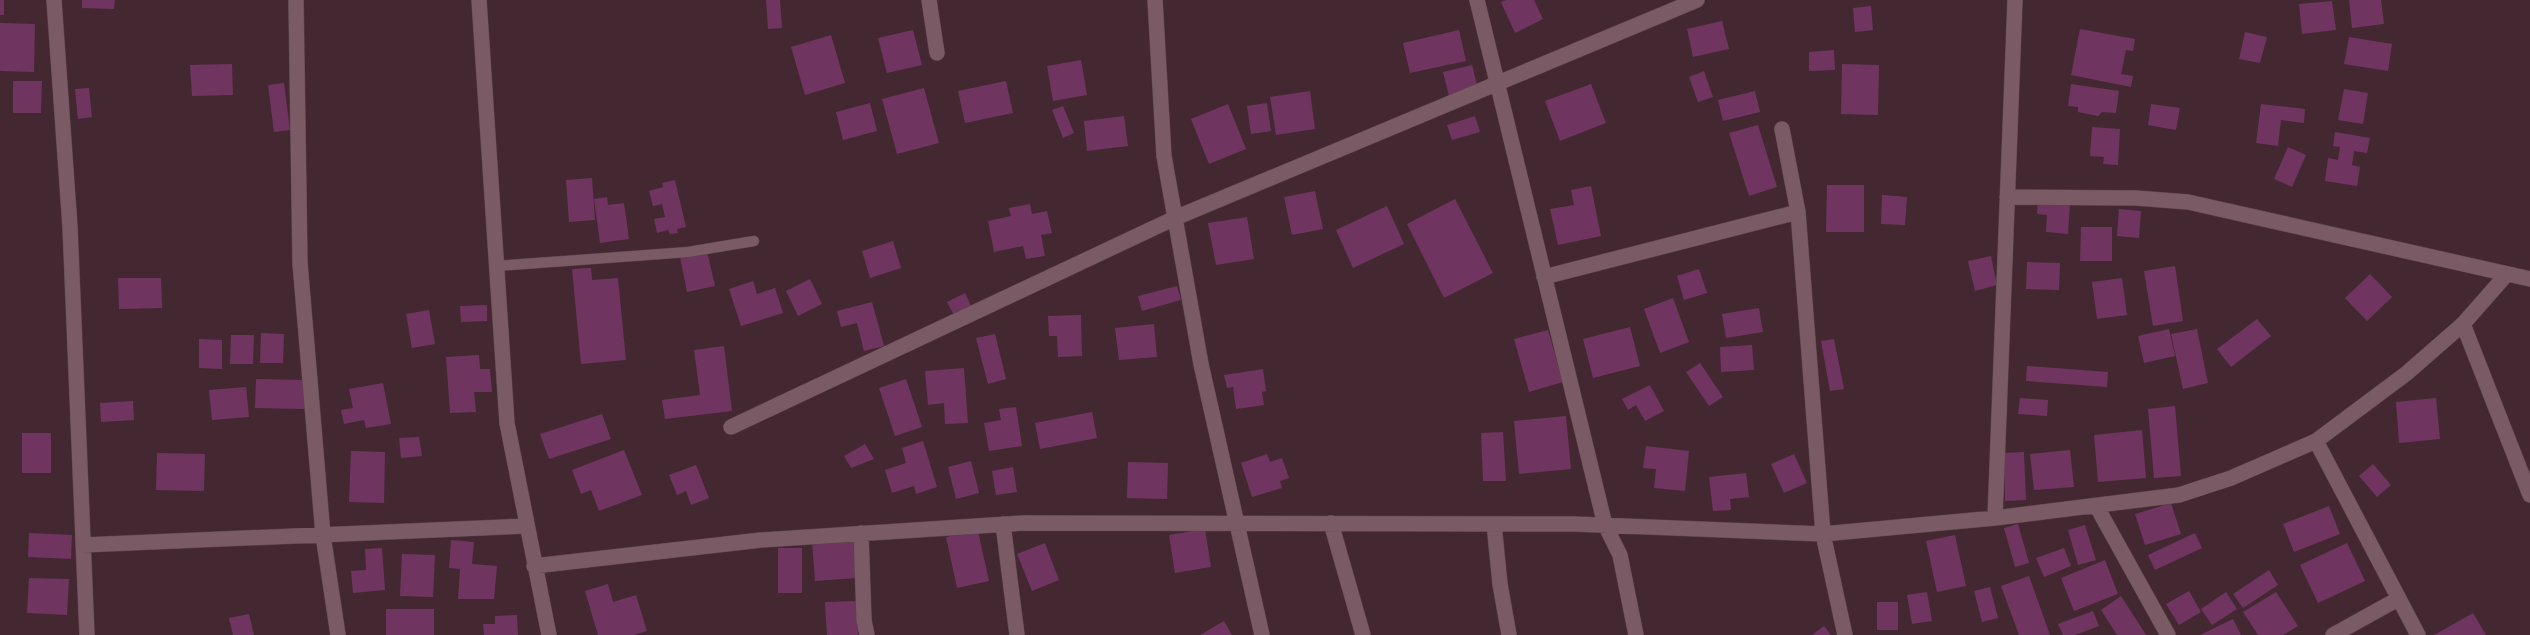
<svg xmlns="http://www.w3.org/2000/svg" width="2530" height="635" font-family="'Fira Sans Condensed',sans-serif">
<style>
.building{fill:#6f3560}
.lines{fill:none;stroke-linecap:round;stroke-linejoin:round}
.lane-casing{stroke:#5c444c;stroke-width:11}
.street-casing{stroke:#5c444c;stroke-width:16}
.lane{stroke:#7a5a64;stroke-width:10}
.street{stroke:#7a5a64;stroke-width:15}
</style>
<rect width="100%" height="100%" fill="#432831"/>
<path class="building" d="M0,0h4v15h-4z
M82,0h33l-1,9 -32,-1z
M766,0h14l2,28 -14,1z
M1506,0h28l9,19 -28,14 -14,-31z
M2349,0h32l3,24 -32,4z
M2332,1l4,29 -34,4 -3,-30z
M1871,6l2,24 -18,2 -2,-24z
M1722,21l7,28 -36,8 -6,-28z
M0,23l35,1 -1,48 -34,-1z
M2080,29l55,10 -2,12 -7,-1 -5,24 12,2 -2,11 -60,-12z
M913,30l9,35 -35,8 -9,-35z
M1459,30l7,31 -56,12 -7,-30z
M2245,32l22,5 -7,26 -21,-4z
M831,35l14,48 -40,12 -14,-48z
M2349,37l43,7 -4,27 -44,-7z
M1834,50l1,20 -26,1v-19z
M1081,60l6,35 -34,6 -6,-35z
M232,64l1,31 -41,1 -2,-31z
M1842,64l37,1 -1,50 -37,-1z
M1472,65l6,24 -29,7 -6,-24z
M1704,71l9,26 -15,5 -9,-25z
M13,81h29l-1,32h-28z
M1006,81l7,32 -48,10 -7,-32z
M284,83l6,47 -16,2 -6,-47z
M1591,84l15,39 -46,18 -15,-40z
M2071,84l48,7 -3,22 -14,-1 -4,4 -20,-4v-5l-10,-1z
M89,88l3,29 -14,2 -3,-30z
M924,88l15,55 -42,11 -15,-55z
M2344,89l24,4 -5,31 -25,-4z
M1310,91l5,38 -39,6 -6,-38z
M1755,91l5,21 -37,9 -5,-21z
M870,103l7,28 -34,9 -7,-28z
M1267,103l4,28 -20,3 -4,-28z
M1228,104l18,45 -37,15 -18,-45z
M2151,104l29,4 -4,22 -28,-5z
M2261,104l44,5 -1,14 -23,-3 -3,26 -22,-3z
M1063,106l11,27 -11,5 -11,-28z
M1124,116l4,30 -41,5 -3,-30z
M1475,116l5,16 -28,8 -5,-15z
M1758,125l19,62 -28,9 -20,-63z
M2092,127l28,2 -2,36 -15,-1 1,-7 -14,-1z
M2335,132l35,6 -3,15 -13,-2 -2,14 8,2 -3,19 -32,-5 3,-23 10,2 2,-13 -7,-1z
M2288,147l18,8 -14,32 -18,-8z
M592,178l3,42 -26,2 -3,-42z
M675,180l11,47 -9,2 1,4 -8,1 -2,-4 -11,3 -3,-14 11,-2 -3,-13 -9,2 -4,-15 14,-4 -1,-4z
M1827,185h37v47h-38z
M1591,186l10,50 -43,9 -8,-36 24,-4 -3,-15z
M1315,191l8,38 -31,6 -8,-38z
M1882,195l25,2 -2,28 -24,-1z
M607,197l1,8 16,-2 5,36 -29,4 -6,-44z
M1455,199l38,74 -49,25 -37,-74z
M2038,201l32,2 -2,31 -22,-2 1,-17 -10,-1z
M1030,204l2,10 15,-3 5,22 -11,2 4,21 -19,3 -3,-13 -29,6 -6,-31 23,-5 -2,-8z
M1387,206l17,38 -51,24 -17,-38z
M2119,209l22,2 -2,27 -22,-2z
M1247,217l7,42 -38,6 -8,-42z
M2081,227h31v34h-32z
M893,241l8,27 -31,10 -8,-27z
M707,251l8,35 -28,6 -7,-35z
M1991,256l6,29 -22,6 -7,-30z
M2027,262l33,1 -1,27 -33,-1z
M2175,266l8,55 -30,5 -9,-55z
M591,268l1,12 26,-2 8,82 -45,4 -9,-95z
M1699,269l8,24 -23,7 -7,-24z
M2370,274l22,23 -25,24 -22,-23z
M118,278h43l1,30 -43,1z
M2122,278l5,37 -30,4 -5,-37z
M810,279l12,25 -24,12 -12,-25z
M753,281l4,13 18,-6 8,25 -42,13 -12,-37z
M1177,286l4,14 -39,11 -4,-15z
M965,293l8,17 -17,9 -9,-17z
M1673,298l16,44 -29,11 -16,-44z
M872,302l12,44 -20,5 -7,-28 -16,4 -4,-16z
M487,305v16l-26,1 -1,-16z
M1759,308l4,24 -37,6 -4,-24z
M429,310l6,34 -23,4 -6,-34z
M1081,315l1,41 -24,1 -1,-21h-8l-1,-20z
M2257,319l14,17 -40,31 -14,-18z
M1154,324l3,33 -38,3 -4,-32z
M1630,327l10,39 -47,12 -10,-39z
M2169,329l6,27 -31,7 -6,-27z
M2197,329l11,54 -25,6 -12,-55z
M1548,330l15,52 -34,10 -15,-53z
M261,333l23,1 -1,29h-23z
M995,334l11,45 -18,5 -12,-46z
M231,335h23l-1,29h-23z
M199,339l23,1v29l-23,-1z
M1834,339l10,50 -14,2 -9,-50z
M1752,345l2,25 -33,2 -1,-25z
M724,346l8,65 -67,8 -3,-19 38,-5 -6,-45z
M479,355l1,14h10l2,23h-18l2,20 -26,1 -4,-56z
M1700,363l23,34 -14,9 -23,-34z
M2027,366l81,6 -1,15 -81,-6z
M964,368l4,55 -23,1 -1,-21 -16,2 -3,-34z
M1263,369l3,22 -4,1 2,13 -28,4 -3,-22 -6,1 -3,-13z
M256,379l49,1 -1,29 -49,-1z
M906,379l16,48 -27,9 -16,-48z
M383,383l8,41 -25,4 -2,-8 -20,4 -3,-14 12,-2 -4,-19z
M1650,385l14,26 -19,10 -9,-16 -8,5 -6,-11z
M246,387l3,30 -37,3 -3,-30z
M2020,398l28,2 -1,16 -29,-2z
M2436,398l4,41 -41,4 -3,-41z
M133,401l1,19 -33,2 -1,-19z
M2175,406l6,70 -27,2 -6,-69z
M1016,407l6,39 -33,5 -5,-28 17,-3 -2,-11z
M1092,412l5,26 -57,11 -5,-26z
M602,414l9,25 -62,20 -9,-25z
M1566,416l5,53 -52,5 -5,-53z
M2142,430l4,48 -48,4 -4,-47z
M1503,432l3,49h-23l-2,-48z
M22,433h29v40h-29z
M419,437l3,19 -21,2 -2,-20z
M923,441l14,46 -21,7 -2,-8 -22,7 -7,-23 21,-7 -4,-15z
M865,444l9,15 -23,9 -7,-12z
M1646,446l43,5 -4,40 -31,-3 2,-19 -13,-1z
M624,450l18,45 -43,16 -8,-21 -10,4 -9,-24z
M2070,450l4,37 -40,3 -4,-36z
M351,451l34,1 -1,51 -35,-1z
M2024,452l2,48 -21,1 -1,-48z
M157,453l48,1 -1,37 -48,-1z
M1267,454l3,8 12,-4 7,20 -9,3 2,7 -30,9 -11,-34z
M1794,454l13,29 -23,10 -13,-29z
M971,461l8,32 -23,6 -8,-32z
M1128,462l40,1 -1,36 -40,-1z
M2373,464l18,21 -14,12 -18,-21z
M696,465l13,33 -18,7 -5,-14 -9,4 -8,-20z
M1013,467l4,25 -21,3 -4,-24z
M1746,473l3,24 -19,2 1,11 -18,1 -4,-34z
M2171,503l10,31 -36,11 -10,-31z
M2329,506l11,28 -46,18 -11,-28z
M2018,524l11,39 -14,4 -11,-39z
M2085,525l11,35 -18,5 -10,-35z
M1205,529l6,38 -36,6 -6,-38z
M978,531l11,50 -32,7 -11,-51z
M29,533l43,2 -1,24 -43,-2z
M2195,533l7,15 -47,22 -7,-15z
M1955,535l11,51 -29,6 -11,-51z
M853,538l3,40 -41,3 -3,-40z
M451,540l23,2 -2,22 25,2 -3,33h-36l2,-30 -11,-1z
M1045,543l14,37 -27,11 -15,-37z
M2347,543l18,38 -47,22 -18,-38z
M382,548l3,42 -32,3 -2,-22 15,-1 -1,-21z
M778,548h24v45h-24z
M2064,548l7,18 -27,11 -8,-19z
M402,554l33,1 -2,42 -33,-1z
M2105,560l13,34 -44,17 -13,-33z
M2269,570l9,15 -35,23 -10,-14z
M2029,576l21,59h-31l-18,-49z
M29,578l40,1 -2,36 -40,-2z
M608,584l5,18 23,-7 11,36 -13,4h-36l-13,-44z
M1990,587l8,31 -16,4 -8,-31z
M2189,591l12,21 -22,13 -13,-21z
M1927,592l5,29 -20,3 -5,-29z
M2226,592l11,17 -25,16 -11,-16z
M2276,592l22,34 -15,9h-25l-15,-23z
M2121,596l25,39h-29l-16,-25z
M857,601l1,34h-31l-2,-33z
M1877,602h21v28h-21z
M386,609h48v26h-48z
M2093,611l6,15 -24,9h-12l-5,-11z
M2473,613l13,22h-52z
M249,614l5,21h-21l-4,-17z
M517,615l1,20h-34l-1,-11h12v-8z
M2233,619l8,16h-41z
M1224,621l8,14h-32z
M1824,626l7,9h-19z"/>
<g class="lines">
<defs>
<path id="lane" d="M496,266l192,-14 66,-11"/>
<path id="street" d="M54,0l16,227 17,408
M296,0l4,263 23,272 15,100
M479,0l28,423 42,212
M929,0l8,53
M1155,0l9,156 37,208 61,271
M1477,0l128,525 15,30 16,80
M1782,129l16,83 25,322 22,101
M2007,197l129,1 52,4 342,77
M1544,277l254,-65
M2463,324l67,171
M731,427l444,-209 522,-218
M2316,441l102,194
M2097,507l71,128
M1995,518l20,-518
M1331,523l32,112
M1003,524l14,111
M1494,524l6,60 9,51
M861,533l3,87 3,15
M83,545l443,-19
M534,566l227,-26 263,-17 550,1 249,10 172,-16 184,-23 52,-17 85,-37 91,-68 56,-49 44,-50
M2333,635l65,-36"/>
</defs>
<use href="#lane" class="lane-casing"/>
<use href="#street" class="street-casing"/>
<use href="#lane" class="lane"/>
<use href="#street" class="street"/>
</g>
</svg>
